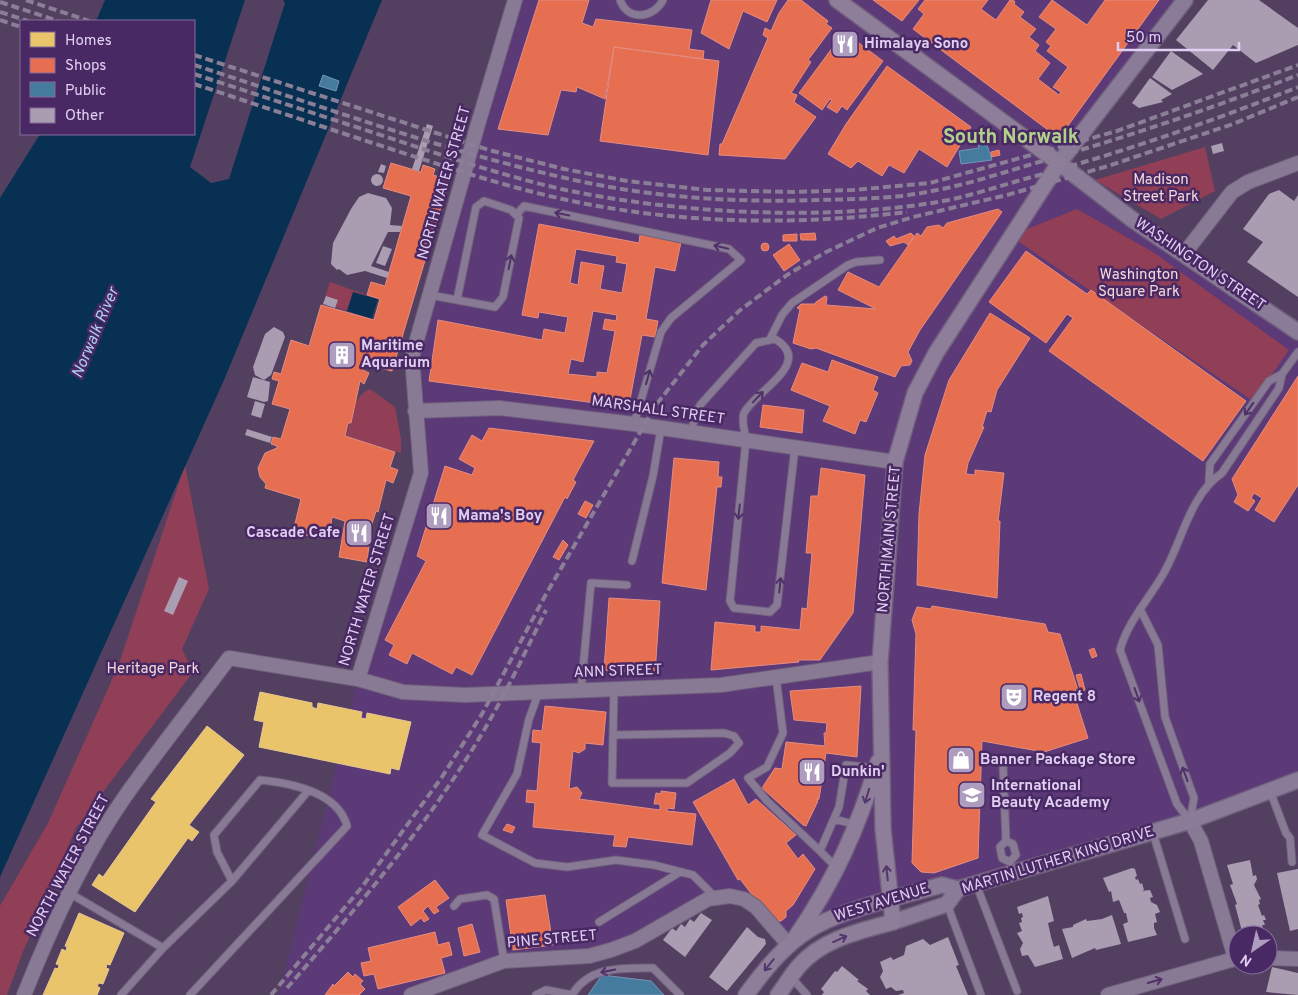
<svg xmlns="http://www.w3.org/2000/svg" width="1298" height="995" font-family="Overpass,sans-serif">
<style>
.built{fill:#5c3977}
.green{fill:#913e57}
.water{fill:#073052}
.pier{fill:#534061}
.homes{fill:#e9c46a;stroke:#e6c793}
.shops{fill:#e76f51;stroke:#e58c81;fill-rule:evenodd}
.public{fill:#457b9d;stroke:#7494b6}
.building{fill:#aa9cb1}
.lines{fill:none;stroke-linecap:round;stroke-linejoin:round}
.lane-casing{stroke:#6f5f7c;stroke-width:9}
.street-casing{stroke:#6f5f7c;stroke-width:16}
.secondary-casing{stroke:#6f5f7c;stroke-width:18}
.primary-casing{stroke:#6f5f7c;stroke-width:18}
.lane{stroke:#887994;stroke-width:7}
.street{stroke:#887994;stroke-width:14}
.secondary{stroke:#8a7c98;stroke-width:15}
.primary{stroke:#8e7e9a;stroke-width:15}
.rail{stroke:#8b7e97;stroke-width:4;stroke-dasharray:8 4;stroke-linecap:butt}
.oneway{stroke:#4f3168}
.oneway2{stroke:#53366b}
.labels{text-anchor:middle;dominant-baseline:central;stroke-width:5;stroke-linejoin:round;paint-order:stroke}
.poi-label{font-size:15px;font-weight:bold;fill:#e0cff2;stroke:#492963;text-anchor:start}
.park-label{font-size:15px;fill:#f4d8dc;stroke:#492963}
.street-label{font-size:15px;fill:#e0cff2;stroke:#492963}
.water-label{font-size:16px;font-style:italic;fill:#abd0f4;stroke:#492963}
.district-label{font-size:20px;font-weight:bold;fill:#b2d18a;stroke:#492963}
</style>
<rect width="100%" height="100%" fill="#534061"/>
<path class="built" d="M515,0h670l-126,163 239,169v449l-108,40 -296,87 -61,20 -26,11 -12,12 -39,-44 -26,-11 -119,54 -107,11 -93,34h-132l79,-316 63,-206 -9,-116z"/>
<path class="green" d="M1205,147l10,44 -54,28 -66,-39z
M1077,209l76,43 136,98 -36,51 -243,-165z
M330,282l48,17 -6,20 -49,-16z
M370,389l25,18 6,32v14l-55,-17 10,-35 8,-9z
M185,465l24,124 -27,60 11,23 -117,156 -54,126 -15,41h-7v-89l48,-83 71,-159z"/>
<path class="water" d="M105,0h277l-158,380 -224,497v-679l40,-64h154v-113h-98z
M353,292l25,7 -6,20 -25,-8z"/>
<path class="pier" d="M245,0h38l2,3 -56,176 -18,4 -21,-16z"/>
<path class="homes" d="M260,692l52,11v4l5,2 1,-6 44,9 -1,6 5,1 1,-6 44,9 -12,48 -8,-2 -1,6 -131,-27 5,-25 -10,-2z
M207,726l37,29 -55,70 10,7 -7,9 -4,-3 -53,74 -43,-27 7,-11 4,3 53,-75 -5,-3z
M79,913l45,20 -14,32 -3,-1 -1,4 3,1 -6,15 -4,-1 -2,3 3,2 -3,7h-54l12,-27 3,1 1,-4 -3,-1 6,-15 4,2 1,-4 -2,-1z"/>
<path class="shops" d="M539,0h50l-7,23 11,4 3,-8 96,11 -3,19 15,2 -1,8 -89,-12 -9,52 -28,-12 -1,5 -15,-2 -13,45 -50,-6z
M711,0h66l-10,22 -24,-11 -14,38 -28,-16z
M788,0h13l27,21 -2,3 6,4 -24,32 3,2 -20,31 6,2 -3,7 22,15 -31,42 -66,-4 1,-11h2l46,-106 -5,-3 2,-7 6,3 8,-18z
M873,0h46l-17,21z
M925,0h63l-7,9 15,11 14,-20h3l2,2 -1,2 10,8 -4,5 16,12 -7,8 10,8 -4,6 15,12 -12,16 21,16 2,-3 -8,-5 15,-20 -21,-16 4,-5 -5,-4 10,-13 -17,-12 13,-17 35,25 18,-25h54l-97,134 -6,2 -143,-107 11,-15 -6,-5z
M844,32l39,29 -36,49 -5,-4 -5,7 -10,-6 5,-7 -2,-1 -8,11 -23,-17z
M614,47l105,14 -11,94 -108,-14z
M887,66l84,61 -24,40 -28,-18 -15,24 -15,-8 -7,11 -24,-15 -7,7 -23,-14 18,-30z
M999,150l1,5 -9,2v-5z
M391,163l30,9 2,-7 12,4 -2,6 16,5 -57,191 -28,-7 -1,6 6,3 -5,11 -4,-3 -9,42h-3l-3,13 50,16 -5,15 8,3 -5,13 -7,-3 -8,32 -2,-1 -5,16 -4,35 -28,-5 6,-36 -13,-4 -2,15 -5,2 -6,-4 3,9 -29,-7 8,-33 -36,-11 1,-4 -6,-7 -2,-9 7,-15 12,-5v-2l-6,-2 2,-7 8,2 9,-30 -18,-5 7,-23 -7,-2 2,-7 7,2 10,-34 18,6 12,-41 53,15 6,-21 -13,-4 4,-13 14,4 26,-90 -28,-8z
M998,209l4,3 -82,118 -12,22 4,9 -2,4 -9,1 -6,11 -79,-29 -5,1 -18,-6 7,-34 -3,-1 4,-4h14l1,-2 9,-6 2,1 -1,8 50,4 -38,-19 10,-18 31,15 38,-54 4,3 6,-9 12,-2 4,3 4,-5z
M539,224l100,19 1,-8 41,7 -6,29 -20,-4 -9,52 12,2 -3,16 -13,-2 -13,70 -26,-5v4l-174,-23 9,-61 104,20 2,-11 21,4 3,-16 -29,-5 -1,6 -16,-3zM576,249l41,7 -1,6 11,2 -5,29 -22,-4 4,-23 -23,-4 -3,23 -8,-2zM593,311l24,4 -1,6 -11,-2 -2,10 12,2 -8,42 -10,-1v5l-29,-3 3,-15 12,3z
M815,233l1,7h-15l-1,-6z
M911,233l3,3 -6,9 -4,-3 -14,4 -4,-5 8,-5 2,3z
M797,234v7h-14v-6z
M761 247a4 4 0 1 1 8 0a4 4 0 1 1-8 0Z
M789,244l11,16 -16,11 -11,-16z
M1026,251l61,43 4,-4 155,111 -43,60 -154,-110 24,-33 -6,-4 -21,29 -57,-41z
M990,313l40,25 -33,52 -6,22 -4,-1 -5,16h2l-16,36 -2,11 9,1v-5l29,3 -6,48h2l-3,77 -80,-13 2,-71 6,-59 24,-75z
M832,360l46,17 -5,13 5,3 -12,29 -6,-2 -5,14 -32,-13 7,-15 -39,-16 11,-27 26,9z
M1298,376v109l-24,37 -19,-12 7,-12 -8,-5 -3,5 4,3 -7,10 -14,-9 4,-7 -6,-16z
M763,405l41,5 -2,23 -42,-6z
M489,428l105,13 -21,39 3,2 -9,17 -2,-2 -93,178 -16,-8 -4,7 -40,-21 -5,11 -18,-9 5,-10 -9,-5 41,-79 -9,-5 28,-90 27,9 3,-7 -16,-9 13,-24 10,6z
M674,458l45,4 -1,15h4l-1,10h-4l-11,103 -44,-7z
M821,468l44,7 -12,138 -33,47h-22l1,2 -88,8 4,-48 40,4v6h6v-6l39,4 2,-22 5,1 5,-56h-6l5,-57h7z
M585,501l8,4 -7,13 -8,-4z
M563,540l5,5 -9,15 -6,-3z
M609,598l51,3 -5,73 -51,-4z
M932,606l113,18 3,8 12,2 18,56 -5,1 15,47 -44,14 -62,-11 -4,117 -44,15 -13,-1 -9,-9 4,-133h-3l3,-96 -4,-14 5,-13 14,2z
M1094,648l3,8 -5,2 -3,-8z
M1081,674l4,16 -4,2 -5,-17z
M861,686l-4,71 -31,-4 -7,46 -3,1 2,1 -12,25 -3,-1 -41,-37 13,-20 7,1 4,-27 39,4 -1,-13h2l1,-10 -33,-3 -4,-29z
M545,706l61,6 -3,33 -18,-2v6l-6,4 -6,-2 -4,38 8,-2 5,6 -3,6 81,11v-6h-6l2,-11 5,1v-3l15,2 -2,16 -7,-1v3l29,3 -4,31 -64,-8 -2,10 -13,-1 2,-11 -82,-8 2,-24 -9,-1 1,-12 10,1 4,-48 -9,-1 1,-12 9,1z
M734,779l14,26 8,-6 40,36 -10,8 12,16 5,-5 12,15 -22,36 -7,6v6l-5,4h-7l-8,-8 -26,-34 -2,1 -45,-78z
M507,824l8,3 -3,6 -9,-3z
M435,880l14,18 -13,9 3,4 -5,3 -6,-8 -5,5 6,8 -5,3 -3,-4 -10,8 -13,-19z
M545,895l8,50 -40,5 -7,-50z
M472,924l8,28 -16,4 -6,-28z
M435,932l3,13 11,-3 3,13 -11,3 4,15 -67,16 -4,-15 -10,2 -3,-13 10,-2 -3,-13z
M348,972l5,5 2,-3 8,7 -3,3 5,5 -6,6h-34l8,-11 1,2z"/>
<path class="public" d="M323,75l16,6 -3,10 -17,-5z
M986,142l6,18 -31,4 -2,-13 20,-3 -1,-4z
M602,975l49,6 13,14h-76z"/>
<path class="building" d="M1208,0h51l39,28v17l-42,18 -23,-18 -20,25 -37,-30z
M1171,51l32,23 -31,16 -20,-13z
M1150,78l22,16 -11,6 2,2 -24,6 -7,-5z
M427,124l6,2 -14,45 -7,-2z
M1222,143l2,8 -11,3 -2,-8z
M381,164l5,2 -2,7 -6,-1z
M371 180a6 6 0 1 1 12 0a6 6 0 1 1-12 0Z
M1279,190l15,11 4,-6v102l-51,-35 16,-20 -20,-13 26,-35z
M368,193l18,5 6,10 -2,17 12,1 -2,6h-12l-17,34 18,6 -2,6 -22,-7 -18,4 -8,-6 -2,1 -6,-6 2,-21 18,-34 8,-12z
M383,246l9,3 -7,17 -9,-3z
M326,296l12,4 -3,8 -12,-4z
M274,327l9,5 2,5 -14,38 -7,5 -9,-5 -2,-8 12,-33z
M253,377l17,5 -2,19 -4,1 -17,-5z
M255,401l10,3 -4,14 -10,-3z
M247,429l25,8 -2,6 -25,-8z
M179,577l9,4 -15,34 -9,-4z
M1250,860l3,16 3,-1 1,4 -3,6 7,14 -2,1 1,4 -2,1 4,11 2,-1 2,5h-3l2,5h-3l3,10h-22l-8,-30 2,-1 -7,-19 3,-1 -6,-19z
M1132,868l3,1 2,7 -2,1 1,3 2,-1 2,5 2,-1 2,7 -2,1 8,-1 3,7 -3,1 1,4 6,3 3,7 -5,2 2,8 -3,1v5l3,7 -29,7 -5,-18 5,-2 -2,-9h-2l-5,-13 -6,2 -2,-11 -2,1 -6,-14z
M1298,869v60l-8,2 -13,-58z
M1048,896l6,25 -6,2 3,14 3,10 5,-2 4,14 -28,8 -7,-12 -6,1 -2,-7 3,-6 -6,-10 5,-2 -3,-8 3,-1 -1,-4 2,-1 -1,-4 -3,1 -2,-7z
M701,913l11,7 -27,37 -22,-17 9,-12 4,3 5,-7 4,3 5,-8 4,3z
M1112,915l9,29 -25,6 -1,-2 -23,10 -10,-29 11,-2v-2l13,-6 1,2 15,-2z
M747,927l11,10 7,2 1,5 -39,47 -18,-14z
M948,937l11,28 -3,1 12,29h-70l6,-2 -1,-3 -7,1 -5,-4 -5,2 -6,-12 3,-6 -3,-9 11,-5 2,3 11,-5 2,-9 17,-7 7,6z
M842,966l17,14 -2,1 11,8 -2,2 4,4h-48l2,-3 -3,-3 14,-18 2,1z
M1272,967l26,6v22l-32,-3z"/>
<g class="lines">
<defs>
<path id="lane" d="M620,0c8,22 34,18 43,0
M517,214l7,-8 205,43 12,11 -70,58 -10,14 -27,92
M430,295l65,12 8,-10 16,-79 -8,-8 -27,-9 -8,6 -19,93
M770,339l12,-24 10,-12 56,-38 8,-3 24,-2
M691,432l5,-20 5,-8 55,-61 19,-4c40,24 -20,52 -31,74 -3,7 1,19 2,27l-16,161 4,7 36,4 7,-7 18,-158
M1209,482l1,-18 59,-83 13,-7
M632,561l21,-85 8,-48
M1140,609l18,36 7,72 29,81 -4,23
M776,677l7,56 -16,34 -19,11 19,23 53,50 19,-44 7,-42 30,3
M581,690l10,-107 36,2
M539,692l-10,27 -12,55 -35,61 53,28 32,4 49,-7 38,5 39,10 22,22
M613,735l111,-2 10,3 5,7 -9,10 -43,30h-75l2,-94
M1003,765l3,76
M1270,791l16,42 4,5 2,24
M834,819l23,6
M1190,821l-13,-17 -57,-154c8,-30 32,-54 46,-81 17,-32 25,-75 56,-96l57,-85 3,-14 16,-22
M1153,833l32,106
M1006,841l-6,6 2,11 8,4
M1006,841l7,3 3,11 -6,7
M820,851l17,17
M232,881l76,-90
M976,884l41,107
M71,894l92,54
M947,904l34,91
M454,906l6,-7 27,-4 7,4 10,62
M599,922l81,-50
M791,977l16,18
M121,995l42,-47 69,-67 -15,-29 -3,-17 46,-55c30,3 78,12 87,46l-157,169
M536,995l10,-5 26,5c17,-29 51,-27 81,-27l27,27"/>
<path id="street" d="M1184,254l48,-62 16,-10 50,-19
M415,411l84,-3 135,16 261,38
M358,679l63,-206 -9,-116 66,-233 37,-124
M1190,821l11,20 34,117
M1268,958l30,1
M24,995c25,-63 61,-141 100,-197 33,-47 70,-93 105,-140l129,21 45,13 62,3 256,-10 159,-23
M411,995l93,-34 85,-5 22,-6 24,-9 73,-42 22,-3 14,3 12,8 32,37
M1108,995l130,-37"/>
<path id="secondary" d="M1185,0l-126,163 74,57 165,112
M890,899l52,-14 16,4
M893,922l54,-18 11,-15 232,-68 108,-41"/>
<path id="primary" d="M795,938c40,-58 63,-110 83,-176
M746,995c48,-65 68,-74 144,-96
M778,995c7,-9 13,-20 21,-29 23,-27 61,-35 94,-44l-10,-93 -3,-167 15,-200 20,-69 21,-40 123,-190 -222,-163"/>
</defs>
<use href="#lane" class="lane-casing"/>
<use href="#street" class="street-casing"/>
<use href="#secondary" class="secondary-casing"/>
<use href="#primary" class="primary-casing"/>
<use href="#lane" class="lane"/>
<use href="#street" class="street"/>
<use href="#secondary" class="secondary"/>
<use href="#primary" class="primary"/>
<path class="rail" d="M26,0l63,21
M0,2l58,19
M0,12l28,9
M0,20l21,7
M194,55l295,95 75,19 63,12 80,9 88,2 58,-2 77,-7 187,-52 181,-66
M194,65c121,39 243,84 367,112 84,20 171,26 257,23 37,-1 77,-1 114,-9 33,-6 67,-17 100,-27 90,-25 178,-55 266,-89
M194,74c67,22 134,44 202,66 54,18 109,36 165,49 113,24 256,32 371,14 33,-5 67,-17 100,-26 91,-25 179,-55 266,-90
M194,84c64,21 129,43 194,64 56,18 112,37 170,50 115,26 232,28 349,14
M287,988c74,-85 148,-171 204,-270 20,-35 37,-72 55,-108
M271,995l91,-108 80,-110 40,-63 63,-118 111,-191 47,-60 36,-34 48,-36 37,-22 53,-25 36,-11 94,-22 101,-29 125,-42 65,-27"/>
</g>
<defs><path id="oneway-shaft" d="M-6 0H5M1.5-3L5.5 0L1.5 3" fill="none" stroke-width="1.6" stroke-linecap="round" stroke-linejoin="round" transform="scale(1.25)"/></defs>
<g class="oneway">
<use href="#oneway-shaft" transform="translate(562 214) rotate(-168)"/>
<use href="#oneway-shaft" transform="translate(721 247) rotate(-167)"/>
<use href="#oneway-shaft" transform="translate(510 262) rotate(-79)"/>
<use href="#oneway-shaft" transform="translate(648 377) rotate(-74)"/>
<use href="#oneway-shaft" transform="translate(758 397) rotate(-46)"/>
<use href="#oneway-shaft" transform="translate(1249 409) rotate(125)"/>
<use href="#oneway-shaft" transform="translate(739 512) rotate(96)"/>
<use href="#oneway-shaft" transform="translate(780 585) rotate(-84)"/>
<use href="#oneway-shaft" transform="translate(1137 695) rotate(70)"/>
<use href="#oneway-shaft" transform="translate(1185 774) rotate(-110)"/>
<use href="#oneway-shaft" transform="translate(608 971) rotate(168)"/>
<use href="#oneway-shaft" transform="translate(1155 981) rotate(-16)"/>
</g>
<g class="oneway2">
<use href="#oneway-shaft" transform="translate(867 796) rotate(107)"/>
<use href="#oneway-shaft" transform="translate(887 873) rotate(-96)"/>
<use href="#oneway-shaft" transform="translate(840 939) rotate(-24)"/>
<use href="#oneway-shaft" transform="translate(769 965) rotate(129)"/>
</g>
<defs>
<symbol id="restaurant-square" viewBox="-11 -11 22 22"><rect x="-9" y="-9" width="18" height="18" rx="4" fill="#af9dbf" stroke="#492963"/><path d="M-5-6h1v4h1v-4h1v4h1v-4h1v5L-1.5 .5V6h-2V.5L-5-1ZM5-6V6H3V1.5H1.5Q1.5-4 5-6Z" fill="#fff"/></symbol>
<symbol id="building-square" viewBox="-11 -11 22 22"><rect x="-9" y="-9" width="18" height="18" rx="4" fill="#af9dbf" stroke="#492963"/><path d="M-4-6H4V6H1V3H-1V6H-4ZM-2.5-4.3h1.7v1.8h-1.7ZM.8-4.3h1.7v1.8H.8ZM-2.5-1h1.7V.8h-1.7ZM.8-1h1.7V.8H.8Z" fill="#fff"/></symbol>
<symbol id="theatre-square" viewBox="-11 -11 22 22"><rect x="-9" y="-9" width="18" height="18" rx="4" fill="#af9dbf" stroke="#492963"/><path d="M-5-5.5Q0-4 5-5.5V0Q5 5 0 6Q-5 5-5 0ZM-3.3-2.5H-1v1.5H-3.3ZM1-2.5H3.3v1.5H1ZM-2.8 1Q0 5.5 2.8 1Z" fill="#fff"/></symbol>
<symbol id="shop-square" viewBox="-11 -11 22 22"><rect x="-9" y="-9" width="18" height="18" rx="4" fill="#af9dbf" stroke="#492963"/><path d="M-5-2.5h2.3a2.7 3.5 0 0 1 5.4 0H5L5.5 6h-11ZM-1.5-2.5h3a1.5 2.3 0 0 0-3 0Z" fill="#fff"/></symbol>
<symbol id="school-square" viewBox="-11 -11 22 22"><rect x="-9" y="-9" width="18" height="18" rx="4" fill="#af9dbf" stroke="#492963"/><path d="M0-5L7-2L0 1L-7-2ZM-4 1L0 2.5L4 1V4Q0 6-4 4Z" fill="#fff"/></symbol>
</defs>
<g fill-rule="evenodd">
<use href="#restaurant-square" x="829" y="28" width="32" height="32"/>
<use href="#building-square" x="326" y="339" width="32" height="32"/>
<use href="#restaurant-square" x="423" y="500" width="32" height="32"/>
<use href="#restaurant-square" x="343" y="517" width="32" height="32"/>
<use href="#theatre-square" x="998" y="681" width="32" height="32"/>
<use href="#shop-square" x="945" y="744" width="32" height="32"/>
<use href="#restaurant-square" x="796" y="756" width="32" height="32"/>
<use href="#school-square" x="956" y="779" width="32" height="32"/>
</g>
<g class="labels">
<g class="poi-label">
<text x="864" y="44">Himalaya Sono</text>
<text x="361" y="346">Maritime<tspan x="361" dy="17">Aquarium</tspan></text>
<text x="458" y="516">Mama's Boy</text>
<text x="340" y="533" text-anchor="end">Cascade Cafe</text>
<text x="1033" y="697">Regent 8</text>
<text x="980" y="760">Banner Package Store</text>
<text x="831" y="772">Dunkin'</text>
<text x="991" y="786">International<tspan x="991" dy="17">Beauty Academy</tspan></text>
</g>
<g class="park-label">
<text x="1161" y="180">Madison<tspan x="1161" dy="17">Street Park</tspan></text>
<text x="1139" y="275">Washington<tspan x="1139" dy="17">Square Park</tspan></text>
<text x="153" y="669">Heritage Park</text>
</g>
<g class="street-label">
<text transform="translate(445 183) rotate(-74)">NORTH WATER STREET</text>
<text transform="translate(1200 265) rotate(34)">WASHINGTON STREET</text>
<text transform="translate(658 411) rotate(8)">MARSHALL STREET</text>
<text transform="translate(890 539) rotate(-85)">NORTH MAIN STREET</text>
<text transform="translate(368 590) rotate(-73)">NORTH WATER STREET</text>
<text transform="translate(618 672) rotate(-2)">ANN STREET</text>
<text transform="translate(1058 861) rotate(-17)">MARTIN LUTHER KING DRIVE</text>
<text transform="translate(69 866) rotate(-62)">NORTH WATER STREET</text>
<text transform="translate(882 903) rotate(-17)">WEST AVENUE</text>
<text transform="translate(552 940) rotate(-5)">PINE STREET</text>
</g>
<g class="water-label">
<text transform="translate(96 333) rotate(-67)">Norwalk River</text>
</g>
<g class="district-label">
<text x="1011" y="138">South Norwalk</text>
</g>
</g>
<rect x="20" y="20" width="175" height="115" fill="#492963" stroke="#856b9c"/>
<rect x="30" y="32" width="25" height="15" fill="#e9c46a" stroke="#856b9c"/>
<text x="65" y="45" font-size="15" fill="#e0cff2">Homes</text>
<rect x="30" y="58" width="25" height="15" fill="#e76f51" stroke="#856b9c"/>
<text x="65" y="70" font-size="15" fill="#e0cff2">Shops</text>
<rect x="30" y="82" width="25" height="15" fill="#457b9d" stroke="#856b9c"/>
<text x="65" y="95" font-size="15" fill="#e0cff2">Public</text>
<rect x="30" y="108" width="25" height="15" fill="#aa9cb1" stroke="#856b9c"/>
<text x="65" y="120" font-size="15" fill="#e0cff2">Other</text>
<g transform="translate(1253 950) rotate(214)"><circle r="24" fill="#492963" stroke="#856b9c"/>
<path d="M0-4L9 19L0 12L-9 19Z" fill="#af9dbf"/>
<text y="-8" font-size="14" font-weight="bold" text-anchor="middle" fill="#e0cff2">N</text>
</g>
<path d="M1118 42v8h121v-8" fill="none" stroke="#e0cff2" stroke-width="2.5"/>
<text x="1126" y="42" font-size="15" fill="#e0cff2" stroke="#492963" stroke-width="4" paint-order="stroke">50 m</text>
</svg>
